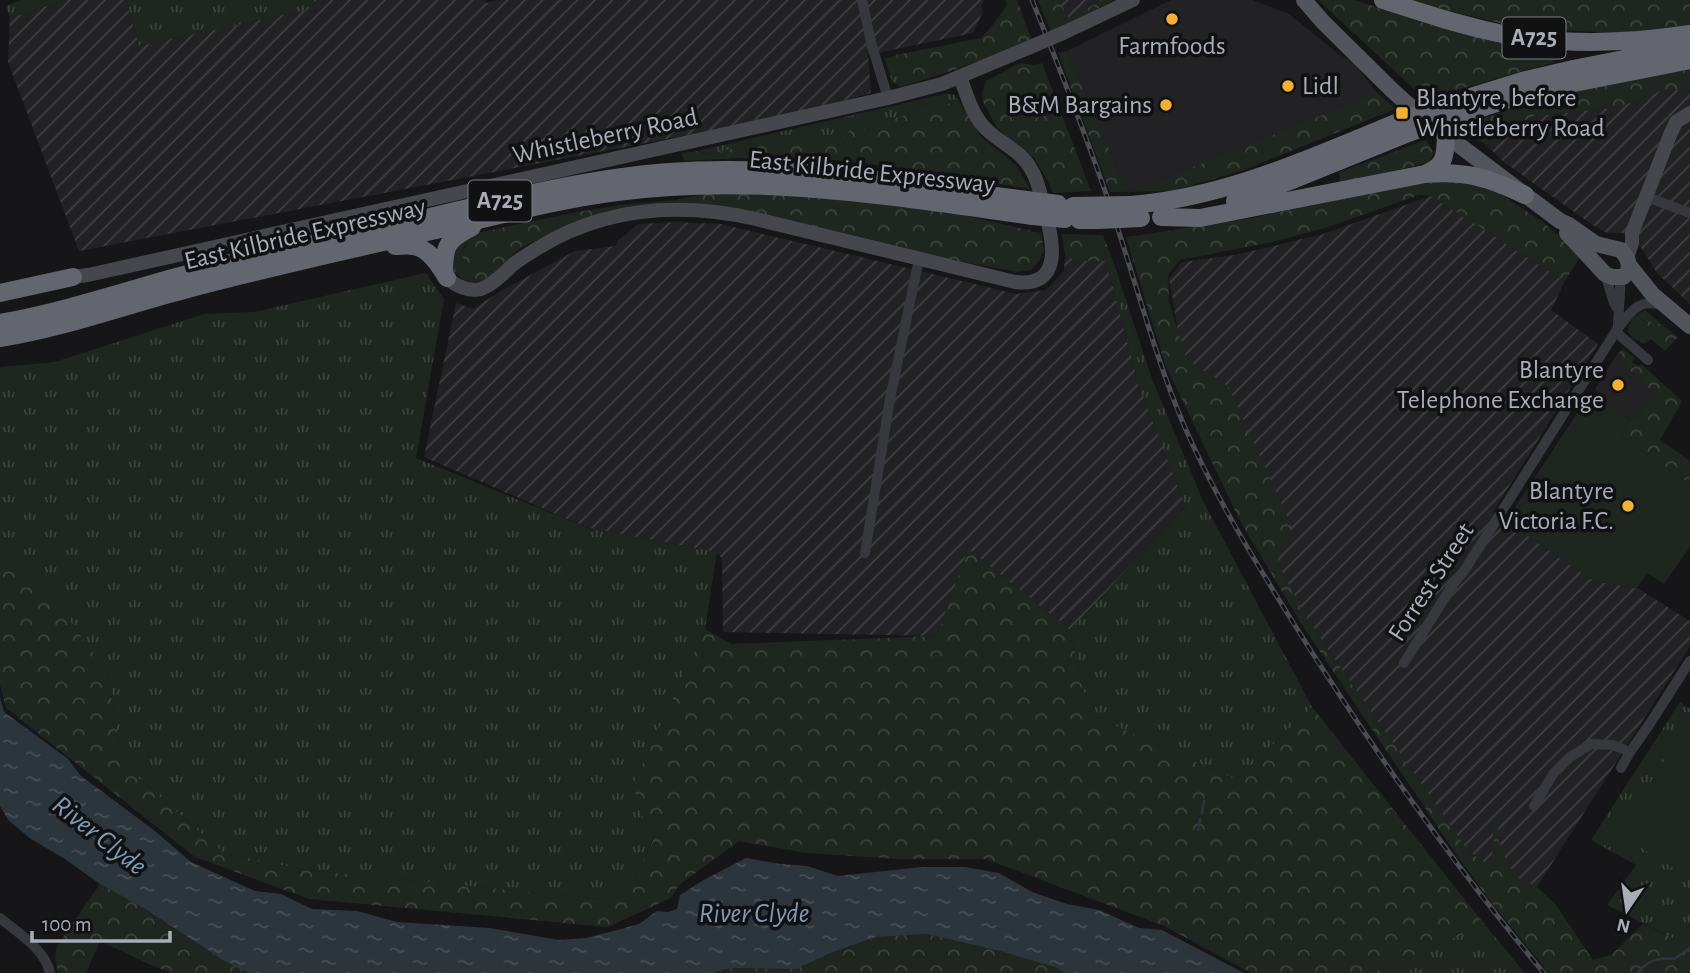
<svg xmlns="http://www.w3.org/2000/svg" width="1690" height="973" font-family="'Alegreya Sans',sans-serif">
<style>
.built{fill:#222225}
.industrial{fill:url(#industrial-furrows)}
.grass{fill:url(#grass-tufts)}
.forest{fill:url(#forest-crowns)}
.garden{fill:#1e261f}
.water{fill:url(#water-ripples)}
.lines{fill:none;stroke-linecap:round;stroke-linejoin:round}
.stream{stroke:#2c353c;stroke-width:2.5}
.street{stroke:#37383d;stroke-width:10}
.secondary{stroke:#45474d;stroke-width:14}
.primary{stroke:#53555c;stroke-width:16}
.highway{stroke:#63666e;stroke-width:18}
.rail-casing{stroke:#4a4c52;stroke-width:5}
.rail{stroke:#111113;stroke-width:2.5;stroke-dasharray:8;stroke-linecap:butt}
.secondary-bridge{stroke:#45474d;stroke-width:14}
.highway-bridge{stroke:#63666e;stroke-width:18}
.poi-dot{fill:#f2b134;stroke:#111113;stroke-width:2.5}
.labels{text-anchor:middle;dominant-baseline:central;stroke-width:7;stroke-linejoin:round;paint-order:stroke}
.shield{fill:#111113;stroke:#7b7e86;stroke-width:2}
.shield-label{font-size:24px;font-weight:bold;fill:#a8adb8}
.poi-label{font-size:26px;fill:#a8adb8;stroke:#111113;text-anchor:end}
.street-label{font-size:26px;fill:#a8adb8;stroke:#111113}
.water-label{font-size:28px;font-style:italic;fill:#7f9bb3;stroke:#111113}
</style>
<defs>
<pattern id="industrial-furrows" width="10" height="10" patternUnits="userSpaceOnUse" patternTransform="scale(1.75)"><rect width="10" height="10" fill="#222225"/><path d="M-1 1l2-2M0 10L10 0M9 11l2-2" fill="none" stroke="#3f3f43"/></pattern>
<pattern id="grass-tufts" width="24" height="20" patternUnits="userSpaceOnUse" patternTransform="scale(1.75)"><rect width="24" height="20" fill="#1e261f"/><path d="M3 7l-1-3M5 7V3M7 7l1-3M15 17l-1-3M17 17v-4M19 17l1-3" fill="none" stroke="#3c433d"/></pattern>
<pattern id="forest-crowns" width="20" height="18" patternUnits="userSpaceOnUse" patternTransform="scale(1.75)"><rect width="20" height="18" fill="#1e261f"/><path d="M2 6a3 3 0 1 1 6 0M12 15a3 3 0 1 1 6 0" fill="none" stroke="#3c433d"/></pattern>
<pattern id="water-ripples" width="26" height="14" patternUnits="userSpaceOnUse" patternTransform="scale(1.75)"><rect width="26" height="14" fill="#2c353c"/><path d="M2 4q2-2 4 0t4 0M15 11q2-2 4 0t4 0" fill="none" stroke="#485056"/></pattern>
</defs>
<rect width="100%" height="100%" fill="#161618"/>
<path class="built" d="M1171,0h81l37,14 51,41 13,7 25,32 -250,99 -61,-142z
M1617,354l19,23 20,17 -19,23 -7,3 -29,-21 2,-2 -8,-8z"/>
<path class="industrial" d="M65,0h61l13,46 176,-38 -1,-8h171l1,3 13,-3h486l-4,6 2,6 -10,21 -105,22 3,38 -73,21 -719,137 -71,-189 2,-44z
M1059,0h44l-35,18z
M1662,90h28v214l-32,-30 -18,-28 -16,-13h-17l-13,-7 -89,-63 -20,-19 48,-28 86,-9z
M1431,196l134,85 -14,29 47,34 -105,168 101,69 43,7 53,33v25l-153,241 -52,-24 -17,-12 -162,-233 -114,-216 -9,-40 -14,-84 13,-16 53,-7 88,-21z
M677,222l44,2 296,70 29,-4 18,-19 1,-15 14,5h27l33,125 47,121 -116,123 -102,-81 -31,87 -214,-4 -1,-73 -5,-7 -129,-24 -164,-71 32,-154 17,6 26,-17 76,-41 41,-5 2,-5 20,-17z"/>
<path class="grass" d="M22,0h43l-55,18 -4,-12z
M126,0h188l2,8 -177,38z
M896,55l4,19 14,9 -14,4 -8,-5 -7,-23z
M949,93l6,2 7,11 -30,-5 -32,16 -16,3 -18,10 -25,9 -45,1c-11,-6 -24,2 -36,7l-5,-4 -44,11 -14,-3z
M477,233l-13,13c-2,18 -1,25 14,36 -13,0 -19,-4 -27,-14l5,-26z
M1106,261h7l39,118 51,122 109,206 -76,73 -147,-66 -19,-84 116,-123 -47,-121z
M426,273l18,26 -28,159 172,70 129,24 -12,77 -72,156 8,29 14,21 -22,48 -32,16 -296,-29 -81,-17 -101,-88 -16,-93 -69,-95 -38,-19v-191l55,-5 149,-48 50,-2z
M1645,310l18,15 -23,-6 2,24 -9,-5 -5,-6c0,-11 8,-17 17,-22z
M1680,702l10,7v227l-12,5 -71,-36 29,-40 -45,-25z
M1485,925l40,48h-153z"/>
<path class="forest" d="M1005,0h12l15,41 -81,30 -37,12 -14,-9 -4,-19 85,-17 11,-12 15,-21z
M1038,0h21l9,18 35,-18h11l-63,32z
M1318,0h37l69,23 71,19 67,9 -10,12 -127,36z
M1411,0h279v26l-74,7 -95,-5 -80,-19z
M1067,51l61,142 250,-100 17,16 -151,61 -72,21 -62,1 -52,-139z
M1020,63l14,2 8,-2 49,128 -38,2 -5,-12 -14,-23 -20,-14 -18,-18 -13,-24 -1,-10 4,-11z
M1690,70v20h-28l-43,17 -86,9 -48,28 -28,-17 72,-24 80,-20z
M933,101l29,5 8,11 10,19 36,29 14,24 -151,-24 -47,-5 -93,-2 -55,3 -2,-8 15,-2 14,3 44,-11 6,3c11,-4 24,-12 35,-6l45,-1 10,-10 15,1 18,-10 16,-3z
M1426,140l8,13 -5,9 -89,23 -1,-13z
M1464,180l35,13 44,29 38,33 -16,26 -134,-85 -12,-1 -94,33 -53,14 -92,18 -12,15 1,27 18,58 41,26 64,141 -15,35 29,56 162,233 17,12 6,-3 3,-17 -2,-19 6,1 1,16 9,24 12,14 17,8 19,18 37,55 18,-5 32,-31 35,17 12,-5v37h-141l-56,-68 -37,-51 -154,-229 -62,-104 -75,-157 -39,-127 120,-18 103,-21 67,-16z
M746,192l115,8 98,14 82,19 3,18 -5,10 -8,9 -13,2 -104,-19 -158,-39 -158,2 -51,19 -27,13 -32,30 -10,4c-1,-1 -9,-7 -10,-8 -11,-14 -4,-32 9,-41l95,-20 48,-8 57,-5 29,-7z
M1062,234l41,1 10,26h-34l-14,-5z
M1639,319l24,6 15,12 -13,14 -14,-12 -6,4h-3z
M1623,349l12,9 -3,4 7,4 2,-2 41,37 -22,39 30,21v23l-70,-48 10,-16 7,-3 19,-23 -20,-17 -19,-23z
M968,549l102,81 19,84 147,66 76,-73 173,218 -113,48h-121l-87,-47 -178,-67h-87l-92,-6 -68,-12 -60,44 -8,13 -63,29 -299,-28 -114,-42 -189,-149 -6,-24v-126l38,19 69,95 16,93 101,88 81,17 296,29 32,-16 22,-47 -14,-22 -8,-29 72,-156 26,15 206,-8z
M100,884l47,26 77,51 25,12h-77l-19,-7 -53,-25 -14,32h-28l-3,-16 2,-11z
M927,934l73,17 57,17 8,5h-354l20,-5 65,1 37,-17 43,-15z"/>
<path class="garden" d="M1601,399l29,21 -10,16 70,48v63l-26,37 -17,-11 -10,15 -43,-7 -88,-60 77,-117z
M1688,723l2,1v146l-4,6 -68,-43z"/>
<path class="water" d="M0,697l4,15 64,47 13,17 74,55 36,31 64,29 26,3 31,15 45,2 40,11 92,6 70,12 27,-2 35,-9 18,-5 18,-13 11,1 9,-3 3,-14 22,-14 44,-23 34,6 27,2 31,10 84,-9h43l34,6 33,19 35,12 32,6 40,18 23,2 82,43h-179l-8,-5 -57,-17 -73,-17 -51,3 -43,15 -37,17 -65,-1 -20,5h-462l-25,-12 -77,-51 -47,-26 -35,-25 -34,-20 -22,-18 -9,-15z"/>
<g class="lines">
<path class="stream" d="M1202,813l2,-12
M1198,830l2,-11
M1638,973c9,-13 21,-16 36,-14l16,-11"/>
<path class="street" d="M862,0l10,46 16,52
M1647,197l43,16
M1605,274l9,29 4,6
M1618,328c13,-16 20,-30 43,-23
M1616,332l32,28
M865,553l25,-154 29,-140
M1404,663l48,-77 12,-15 154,-243c0,-17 3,-33 2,-50
M1621,768l9,-16 19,-27 41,-64
M1534,806l19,-32 17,-17 21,-13 22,1 17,7
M0,918c18,15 45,31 50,55"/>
<path class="secondary" d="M1063,33l70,-33
M1627,258l5,-15v-10l38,-98 6,-13 14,-9
M73,277l15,-2 800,-177 54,-14 86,-36
M447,278c9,8 22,14 34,11 14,-5 23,-17 34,-26 7,-5 15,-10 23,-15 67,-41 142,-46 218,-29l259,63c49,6 38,-42 30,-71 -4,-14 -6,-29 -14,-42 -10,-18 -29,-25 -44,-39 -15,-14 -20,-35 -27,-53"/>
<path class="primary" d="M1304,0l19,22 70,69 30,27 137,103 9,4 27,19 25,6 6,8 2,7 24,30 37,31
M1567,233l38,41 7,3h11l5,-5 1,-7"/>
<path class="highway" d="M1383,0c43,14 86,28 130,36 58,9 119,7 177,-2
M1431,109l91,-28 51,-12 117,-23
M1445,120l70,-23 59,-14 116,-23
M1425,174c21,-9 20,-18 21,-38
M1235,201l60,-22 116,-47
M1130,205c95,-7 180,-47 268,-83
M1161,217l39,1 225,-44c42,-3 62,3 100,21
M395,246c5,0 12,-1 18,0 16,2 26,19 34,32
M444,273c0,-28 3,-33 28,-46
M0,293l73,-16
M0,323c57,-10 113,-28 169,-44 84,-23 171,-42 257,-61 80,-19 161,-40 243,-46 117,-8 227,10 342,26
M0,338c63,-10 123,-32 184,-48 82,-22 165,-40 247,-59 62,-14 123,-31 186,-39 141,-19 277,5 416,24"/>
<defs>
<path id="rail" d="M1032,0c28,69 55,138 79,208 25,74 44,150 75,222 29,66 70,133 108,194 76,121 158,240 250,349"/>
</defs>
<use href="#rail" class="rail-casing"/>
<use href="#rail" class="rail"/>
<path class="secondary-bridge" d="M1028,48l35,-15"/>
<path class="highway-bridge" d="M1398,122l33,-13
M1411,132l34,-12
M1011,198l47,6
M1073,206l57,-1
M1033,216l32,3
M1079,220h19l43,-2"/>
</g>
<g class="poi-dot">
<circle cx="1172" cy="19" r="7"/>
<circle cx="1288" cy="86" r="7"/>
<circle cx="1166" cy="105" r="7"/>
<rect x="1395" y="106" width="14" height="14" rx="3.5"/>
<circle cx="1618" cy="385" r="7"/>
<circle cx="1628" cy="506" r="7"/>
</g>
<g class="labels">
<g class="shield">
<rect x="1502.5" y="17.5" width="63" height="41" rx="5"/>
<rect x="468.5" y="180.5" width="63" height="41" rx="5"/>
</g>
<g class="shield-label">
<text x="1534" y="38">A725</text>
<text x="500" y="201">A725</text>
</g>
<g class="poi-label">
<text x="1172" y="46" text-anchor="middle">Farmfoods</text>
<text x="1302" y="86" text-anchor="start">Lidl</text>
<text x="1416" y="98" text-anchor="start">Blantyre, before<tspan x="1416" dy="30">Whistleberry Road</tspan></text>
<text x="1152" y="105">B&amp;M Bargains</text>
<text x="1604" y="370">Blantyre<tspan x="1604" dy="30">Telephone Exchange</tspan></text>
<text x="1614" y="491">Blantyre<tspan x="1614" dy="30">Victoria F.C.</tspan></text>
</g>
<g class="street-label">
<text transform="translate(605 136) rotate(-12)">Whistleberry Road</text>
<text transform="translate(872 172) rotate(6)">East Kilbride Expressway</text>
<text transform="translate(305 234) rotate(-13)">East Kilbride Expressway</text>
<text transform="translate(1431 582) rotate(-57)">Forrest Street</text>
</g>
<g class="water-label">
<text transform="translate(99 836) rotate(38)">River Clyde</text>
<text x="754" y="914">River Clyde</text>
</g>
</g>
<g transform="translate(1627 910) rotate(193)" stroke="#111113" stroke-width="5" paint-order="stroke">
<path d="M0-5L12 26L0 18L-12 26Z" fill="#a8adb8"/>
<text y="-10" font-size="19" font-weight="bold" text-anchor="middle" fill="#a8adb8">N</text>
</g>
<path d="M32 931v10h138v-10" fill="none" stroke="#a8adb8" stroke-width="3.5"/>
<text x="42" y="931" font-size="21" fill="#a8adb8" stroke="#111113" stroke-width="5" paint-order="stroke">100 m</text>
</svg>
